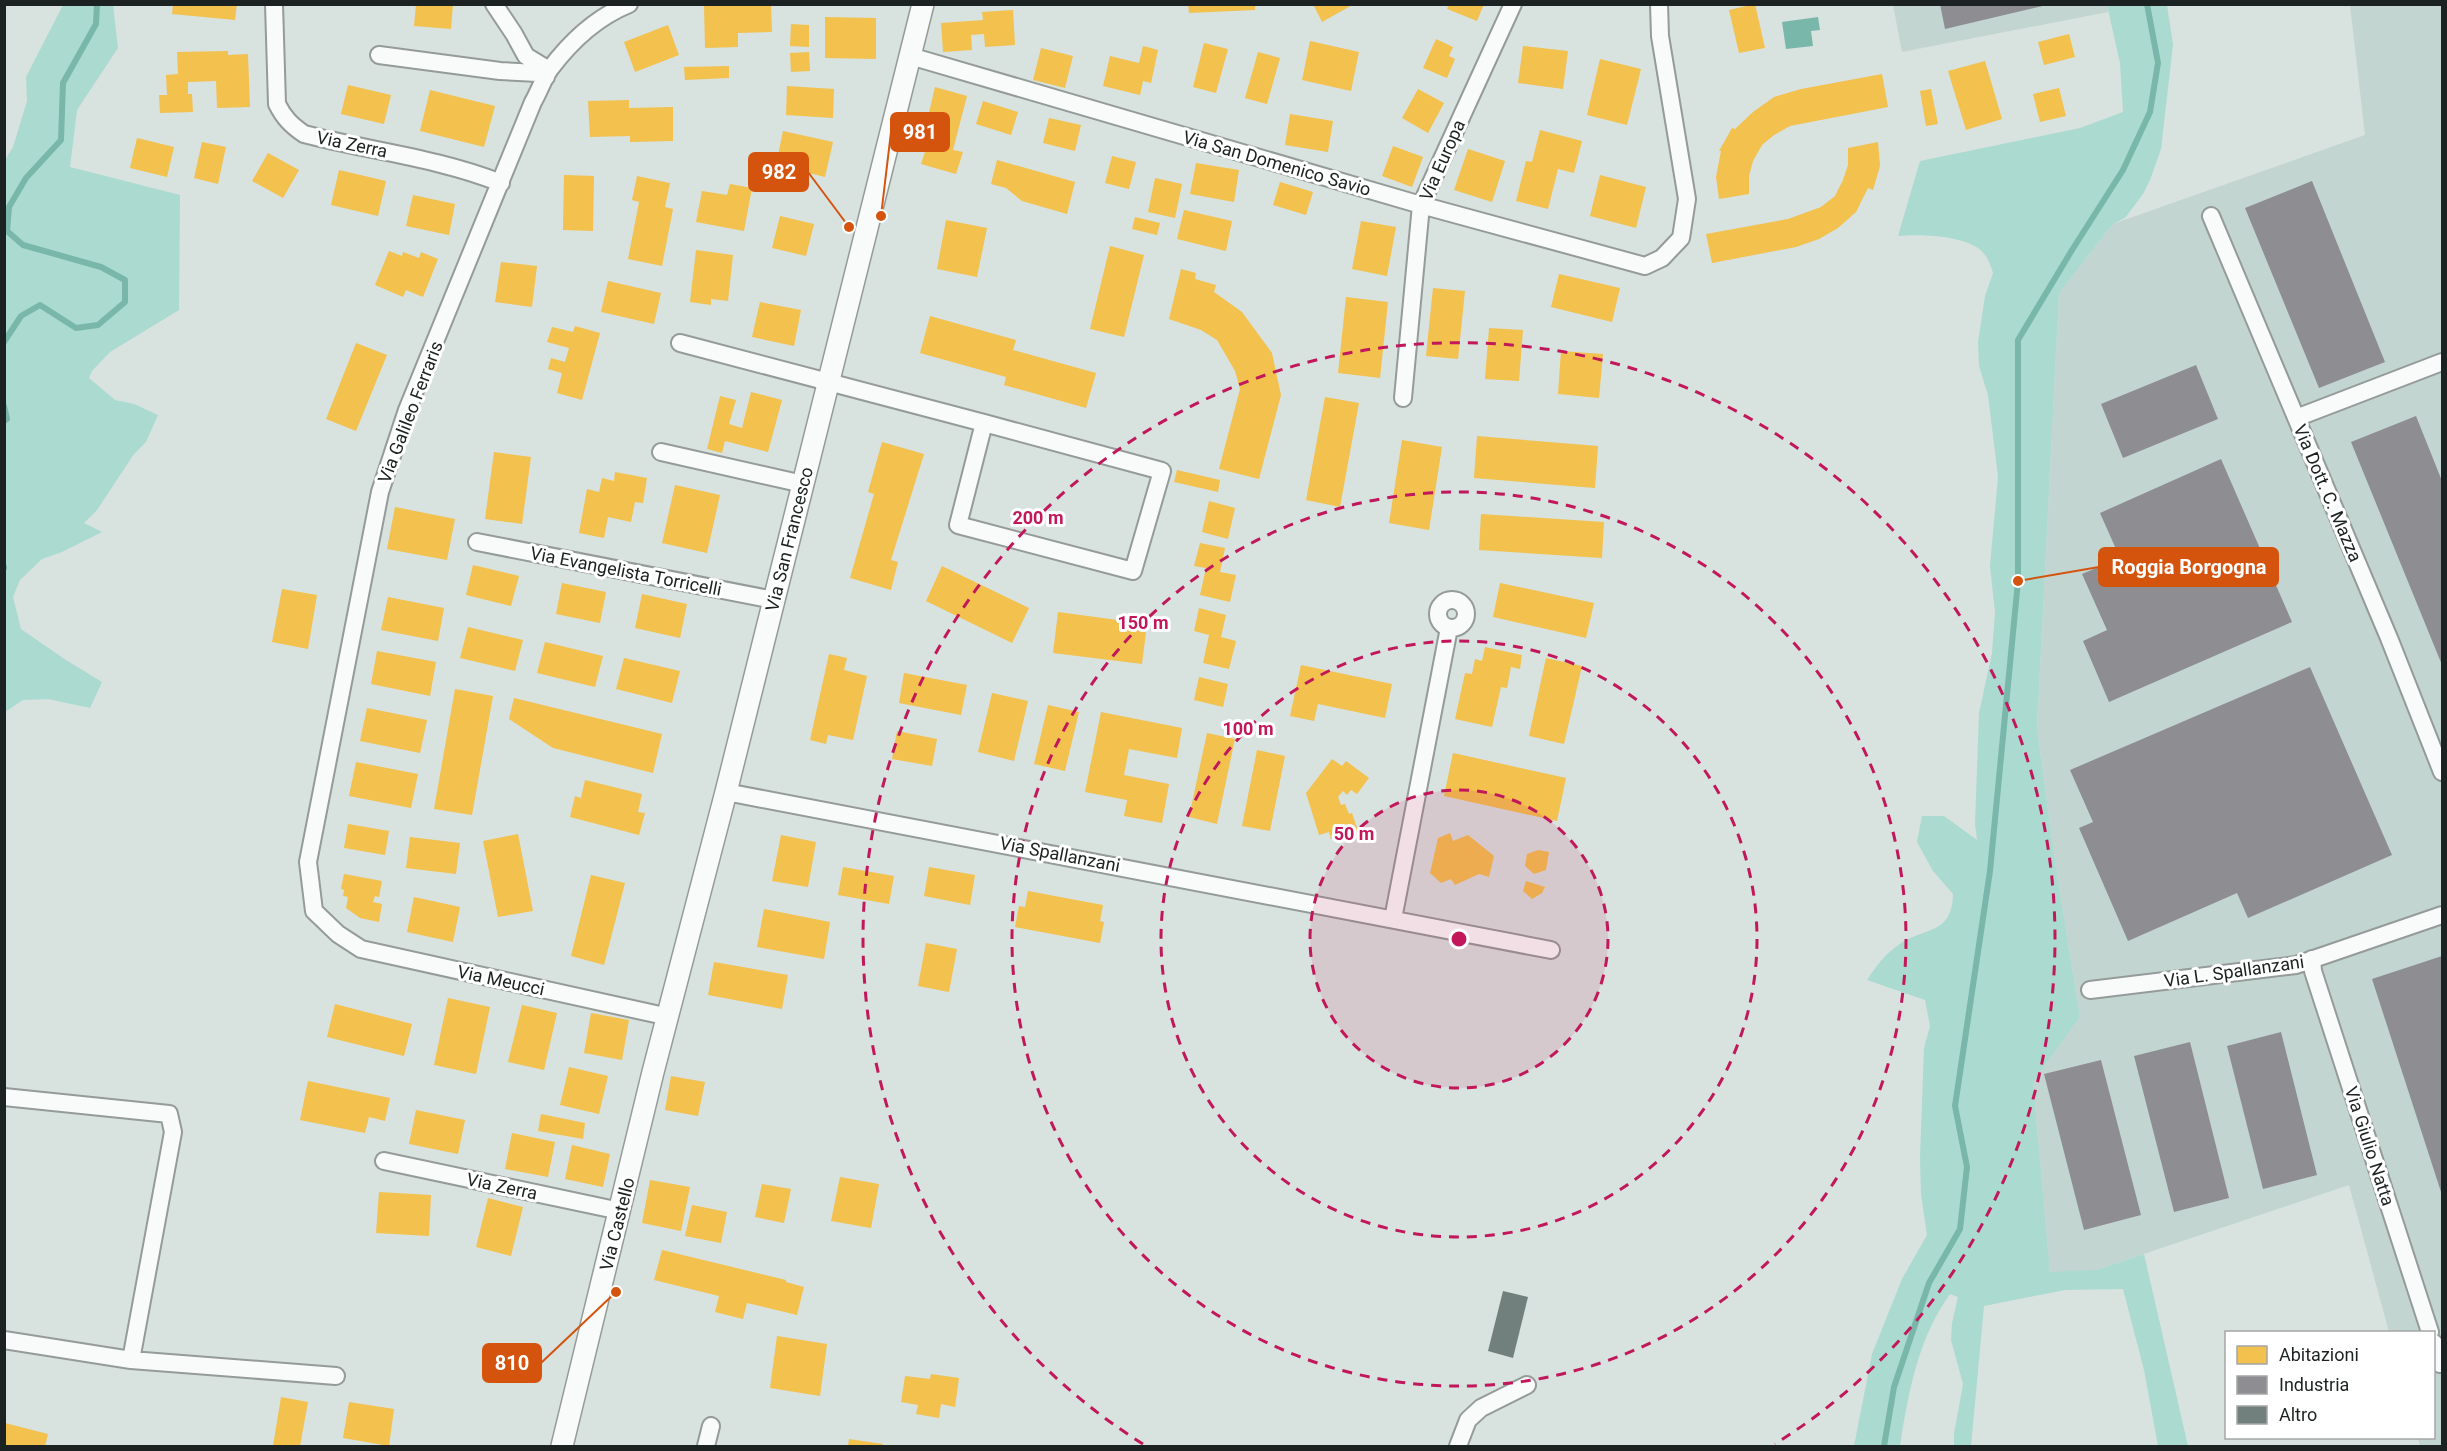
<svg xmlns="http://www.w3.org/2000/svg" width="2447" height="1451" font-family="Roboto,sans-serif">
<style>
.built{fill:#c3d5d0}
.green{fill:#abdad1}
.water{fill:#79b7ab}
.homes{fill:#f2c14e}
.industry{fill:#8d8d92}
.lines{fill:none;stroke-linecap:round;stroke-linejoin:round}
.stream{stroke:#79b7ab;stroke-width:6}
.building{fill:#72807d}
.minor-casing{stroke:#949b99;stroke-width:20}
.tertiary-casing{stroke:#949b99;stroke-width:24}
.minor{stroke:#f9fbfa;stroke-width:16}
.tertiary{stroke:#f9fbfa;stroke-width:21}
.ring{fill:none;stroke:#c2185b;stroke-width:3;stroke-dasharray:10 8}
.labels{text-anchor:middle;dominant-baseline:central;stroke-width:6;stroke-linejoin:round;paint-order:stroke}
.street-label{font-size:18px;fill:#1c2221;stroke:#fff}
.centre{fill:#c2185b;stroke:#fff;stroke-width:3}
.ring-label{font-size:18px;text-anchor:middle;font-weight:bold;fill:#c2185b;stroke:#fff;stroke-width:6;stroke-linejoin:round;paint-order:stroke}
.leader{fill:none;stroke:#d4540e;stroke-width:2}
.callout-dot{fill:#d4540e;stroke:#fff;stroke-width:2}
.callout{fill:#d4540e;stroke:#d4540e;stroke-width:2}
.callout-label{font-size:20px;text-anchor:middle;font-weight:bold;fill:#fff}
</style>
<rect width="100%" height="100%" fill="#d8e2df"/>
<path class="built" d="M2107,4l1,8 -206,40 -9,-47z
M2350,5h92v1440l-2,1h-20l-2,-8h16v-106h-45l-40,-147 -253,85 -46,3 -17,-191 47,-65 -24,-149 -19,-140 22,-435 54,-69 252,-89z"/>
<path class="green" d="M63,5h50l5,43 -41,62 -7,57 110,28 -1,115 -69,42 -18,19 -3,7 26,22 19,4 24,11 -12,27 -12,12 -37,56 -13,13 18,9 -40,20 -20,7 -22,21 -7,17 8,32 45,31 36,22 -12,26 -42,-9 -25,1 -18,12v-552l8,-13 14,-46 -1,-24z
M2107,5h60l6,40 -12,104 -11,31 -7,14 -18,24 -12,6 -54,69 -22,435 19,140 24,149 -47,65 17,190 46,-2 48,-16 44,192h-30l-14,-76 -21,-81 -58,1 -81,16 -13,140h-17v-12l9,-50 -12,-44 1,-17 6,-26 -8,-3c-32,44 -42,100 -50,152h-46l18,-92 30,-75 25,-44 -6,-41 -1,-36 4,-110 6,-22 -5,-26 -58,-20c10,-15 18,-26 34,-37 26,-16 51,-9 52,-49l-20,-23 -16,-29 5,-26h22l33,24 -2,-16 4,-111 13,-60 3,-41 -5,-46 8,-89 -10,-82 -9,-29 -1,-24 7,-46 8,-23c-2,-6 -4,-13 -8,-18 -13,-20 -65,-21 -87,-19l22,-75 160,-33 43,-16 -3,-49z"/>
<path class="water" d="M1818,17l2,13 -9,1 2,15 -27,3 -4,-27z"/>
<path class="homes" d="M173,4h64l-2,16 -63,-6z
M416,4h37l-2,25 -37,-3z
M771,4l1,28 -34,1v14l-33,1 -1,-42z
M1188,4h67v6l-66,3z
M1313,4h41l-32,18z
M1449,4h35l-7,17 -30,-12z
M1755,4l10,44 -26,5 -10,-43z
M1013,10l2,35 -30,2 -1,-13 -13,1 1,15 -29,2 -2,-29 42,-3 -1,-8z
M825,17l51,1v41l-51,-1z
M791,24l18,1v22l-19,-1z
M668,25l11,30 -44,17 -11,-30z
M2069,34l6,23 -31,8 -6,-23z
M1436,39l17,8 -4,9 6,3 -8,19 -24,-10z
M1310,41l49,11 -8,39 -49,-11z
M1204,43l24,6 -12,44 -23,-6z
M1143,46l15,4 -7,33 -8,-2 -3,14 -37,-9 7,-30 29,7z
M1523,46l45,5 -5,38 -45,-6z
M1041,48l32,8 -8,32 -32,-8z
M228,51v4l20,-1 2,53 -33,1 -1,-27 -28,1v12h4l1,18 -33,1 -1,-18h8l-1,-20 12,-1 -1,-22z
M809,52l1,19 -19,1 -1,-19z
M1258,52l22,6 -13,46 -22,-6z
M1600,59l41,10 -14,56 -40,-10z
M1985,61l17,58 -36,11 -18,-59z
M729,66v12l-44,2 -1,-13z
M1882,74l6,33 -98,19 -16,9 -12,10 -9,16 -4,15v18l-30,5 -3,-22 5,-26h-2l13,-23 3,1 18,-17 21,-15 27,-8z
M348,85l43,10 -7,29 -43,-10z
M787,86l47,3 -1,29 -47,-3z
M935,87l32,9 -14,54 10,2 -7,22 -35,-10 4,-12 -5,-1z
M2059,88l7,28 -26,6 -7,-28z
M1418,89l26,14 -16,30 -26,-15z
M1931,89l7,35 -12,2 -6,-35z
M430,90l65,16 -11,41 -64,-16z
M629,100v8l44,-1v34l-43,1v-6l-40,1 -2,-36z
M983,101l35,11 -7,23 -35,-11z
M1290,114l43,7 -5,31 -43,-7z
M1049,118l32,7 -6,26 -32,-8z
M1540,130l42,11 -8,32 -16,-4 -10,40 -32,-8 10,-40 6,1z
M783,131l50,11 -8,35 -49,-12z
M137,138l37,9 -7,30 -37,-9z
M202,142l24,5 -8,37 -24,-6z
M1878,142l2,24 -7,24 -5,-2 -12,24 -18,16 -19,11 -23,8 -84,16 -6,-29 82,-15 33,-12 14,-11 8,-16 5,-15v-17z
M1393,146l30,11 -11,30 -30,-11z
M1468,149l37,12 -13,41 -38,-12z
M268,153l31,17 -16,28 -31,-17z
M1112,156l24,6 -7,27 -24,-6z
M997,160l78,22 -8,32 -45,-13 -16,-13 -15,-4z
M1196,163l43,7 -5,32 -44,-8z
M339,170l47,11 -8,35 -47,-11z
M564,175l30,1 -1,55 -30,-1z
M1600,175l46,12 -10,41 -46,-12z
M637,176l33,7 -5,24 8,2 -11,57 -34,-7 11,-57 -7,-2z
M1155,178l27,6 -7,34 -27,-6z
M1280,182l33,10 -7,23 -33,-10z
M730,184l22,4 -8,43 -48,-9 6,-31 25,4z
M413,195l42,9 -6,31 -43,-9z
M1184,210l48,11 -6,30 -49,-12z
M780,216l34,8 -8,32 -34,-8z
M1135,217l25,6 -3,12 -25,-6z
M946,220l41,8 -10,49 -40,-8z
M1361,221l35,6 -9,49 -35,-7z
M1110,246l34,9 -20,82 -34,-8z
M696,250l37,5 -5,46 -17,-2v6l-21,-3z
M389,251l13,5 1,-4 16,6 2,-6 17,7 -15,38 -17,-7 -3,7 -28,-12z
M501,262l36,4 -5,41 -37,-5z
M1181,269l15,4 -1,6 21,6 -2,7 28,20 30,41 9,42 -22,84 -40,-10 21,-80 -5,-18 -18,-31 -16,-10 -32,-11z
M1559,274l61,14 -8,34 -61,-15z
M608,281l53,12 -7,31 -53,-12z
M1433,288l32,3 -7,68 -32,-3z
M1346,297l42,5 -8,76 -42,-5z
M760,302l41,8 -7,36 -42,-9z
M930,316l86,24 -3,10 83,23 -10,35 -82,-23 2,-8 -86,-24z
M575,326l25,7 -18,67 -25,-7 5,-20 -14,-4 3,-11 14,4 4,-14 -22,-6 5,-15 21,5z
M1489,328l34,2 -4,51 -34,-2z
M356,343l31,12 -31,76 -30,-12z
M1561,351l42,3 -4,44 -41,-4z
M751,392l31,8 -14,52 -43,-11 -3,12 -15,-4 13,-53 16,4 -7,24 13,4z
M1325,397l34,6 -19,104 -34,-7z
M1477,436l121,10 -3,42 -121,-10z
M1402,440l40,7 -13,83 -40,-7z
M882,442l42,12 -33,106 7,2 -7,28 -41,-12 24,-84 -6,-2z
M494,452l37,5 -9,67 -37,-5z
M1177,470l43,10 -2,12 -44,-10z
M615,472l32,6 -4,25 -8,-1 -4,20 -23,-5 -4,21 -25,-5 8,-44 12,3 3,-14 12,3z
M675,485l45,10 -13,58 -45,-10z
M1209,501l26,7 -7,31 -26,-7z
M395,507l60,12 -8,41 -60,-11z
M1481,514l123,8 -2,36 -123,-8z
M1200,543l25,5 -5,24 16,3 -6,27 -30,-7 6,-27 -12,-2z
M473,565l46,11 -8,30 -45,-11z
M942,566l87,42 -17,35 -86,-42z
M562,583l44,9 -6,31 -44,-9z
M1500,583l94,20 -8,35 -93,-21z
M282,589l35,6 -9,54 -36,-7z
M642,594l45,10 -7,34 -45,-10z
M388,597l56,11 -6,33 -57,-11z
M1199,608l27,7 -5,22 15,4 -7,28 -26,-6 6,-28 -15,-4z
M1058,612l89,12 -5,40 -89,-11z
M468,627l55,13 -8,31 -55,-13z
M545,642l58,14 -8,31 -58,-14z
M1485,647l37,8 -2,14 -9,-2 -4,21 -6,-1 -9,40 -37,-8 10,-46 7,1 3,-15 7,2z
M377,651l59,11 -6,34 -59,-12z
M829,654l18,4 -3,12 23,6 -14,64 -25,-5 -2,9 -16,-4z
M624,658l56,13 -8,32 -56,-14z
M1546,658l36,8 -18,78 -35,-8z
M1301,665l91,19 -7,34 -67,-14 -4,17 -24,-5z
M904,673l63,12 -6,30 -62,-12z
M1199,677l29,7 -5,23 -29,-7z
M455,689l38,7 -21,119 -38,-6z
M992,693l36,8 -14,60 -36,-9z
M514,698l148,36 -9,39 -100,-25 -44,-29z
M1048,705l31,7 -14,59 -31,-7z
M367,708l60,12 -7,33 -60,-12z
M1101,712l81,16 -5,30 -48,-9 -5,26 45,9 -7,39 -38,-7 3,-16 -42,-8z
M897,731l40,8 -5,27 -40,-7z
M1207,733l28,6 -18,85 -28,-7z
M1257,750l28,6 -15,75 -28,-5z
M1453,753l113,25 -9,43 -113,-25z
M1332,759l10,7 4,-5 23,17 -12,16 -6,-4 -4,5 -4,-4 -5,6 3,8 4,-1 4,10 3,-1 6,18 -27,8 -2,-7 -10,3 -13,-42z
M356,762l62,12 -7,34 -62,-12z
M585,780l57,14 -4,18 7,1 -6,22 -69,-18 5,-21 6,2z
M348,824l41,7 -4,24 -41,-7z
M1450,833l3,8 15,-6 26,21 -5,21 -10,-3 -24,11 -4,-6 -10,4 -11,-10 8,-35z
M518,834l15,77 -35,6 -15,-76z
M781,835l35,7 -8,45 -36,-6z
M410,837l50,6 -4,31 -50,-6z
M1538,850l11,2 -3,18 -12,4 -9,-8 2,-12z
M843,867l51,9 -5,28 -51,-9z
M929,867l46,8 -5,30 -46,-9z
M344,874l38,7 -3,16 -4,-1 -2,6 9,2 -3,18 -19,-4 -14,-10 2,-11 -5,-1 1,-6 -3,-1z
M591,875l34,8 -21,82 -33,-9z
M1526,881l19,6 -3,6 -10,6 -9,-8z
M1028,891l75,14 -3,16 4,1 -4,21 -85,-16 4,-21 6,1z
M414,897l46,10 -7,35 -46,-10z
M764,909l66,13 -6,37 -67,-12z
M926,943l31,6 -8,43 -31,-6z
M714,962l74,13 -6,34 -74,-14z
M448,998l42,9 -14,67 -42,-9z
M335,1004l77,20 -8,32 -77,-19z
M522,1005l35,8 -13,57 -36,-8z
M591,1013l38,7 -7,40 -38,-7z
M569,1067l39,9 -9,38 -39,-9z
M671,1076l34,6 -7,34 -33,-6z
M308,1081l82,17 -5,23 -16,-4 -4,16 -65,-13z
M416,1110l49,10 -7,34 -49,-10z
M541,1114l44,9 -2,16 -45,-8z
M512,1133l43,9 -7,35 -43,-8z
M572,1145l38,9 -7,33 -38,-8z
M840,1177l39,7 -8,44 -40,-7z
M650,1180l40,7 -9,44 -39,-8z
M762,1184l29,5 -7,34 -29,-6z
M379,1192l52,3 -2,41 -53,-3z
M488,1198l35,9 -12,49 -35,-9z
M692,1205l35,7 -6,31 -36,-7z
M662,1250l124,30v2l18,5 -7,28 -50,-12 -4,16 -28,-7 4,-16 -65,-16z
M777,1336l50,8 -7,52 -50,-8z
M931,1374l28,4 -4,29 -14,-3 -2,14 -23,-4 2,-9 -17,-3 4,-26 25,3z
M281,1397l27,5 -8,44h-27z
M349,1402l45,7 -5,37 -46,-8z
M5,1423l43,11 -3,12h-40z
M849,1439l34,5 -1,2h-34z"/>
<path class="industry" d="M1940,4h107v1l-102,24z
M2312,181l73,181 -66,26 -74,-180z
M2196,365l22,54 -95,39 -22,-54z
M2416,416l26,65v184l-91,-223z
M2221,459l71,163 -183,80 -26,-61 24,-11 -25,-56 38,-16 -20,-45z
M2310,667l82,188 -144,63 -11,-25 -109,48 -49,-113 14,-6 -23,-52z
M2442,956v239l-70,-216z
M2281,1032l36,143 -54,14 -36,-143z
M2190,1042l39,156 -55,14 -40,-156z
M2101,1060l40,155 -57,15 -40,-156z"/>
<g class="lines">
<path class="stream" d="M4,342l17,-26 19,-11 36,23 22,-3 27,-23v-22l-24,-13 -78,-22 -16,-14 2,-24 17,-29 35,-38 2,-57 33,-59 1,-20
M4,406l3,13 -3,2
M4,567v1
M1884,1446l10,-59 35,-104 31,-54 7,-62 -12,-61 35,-235 28,-290v-241l54,-90 51,-80 27,-58 8,-49 -11,-59"/>
</g>
<path class="building" d="M1503,1291l25,6 -15,61 -25,-7z"/>
<g class="lines">
<defs>
<path id="minor" d="M274,4l3,100c7,14 14,21 27,30 66,17 134,24 197,49
M494,4l20,30 12,22 23,14
M629,4c-32,13 -58,37 -79,65 -7,10 -11,23 -17,33l-126,308 -27,82 -72,370 6,49 24,23 23,15 308,68
M379,55l121,16 38,2 8,4
M910,56l511,149 224,61 17,-8 19,-20 6,-39 -27,-163 -1,-32
M2211,216l178,422 53,134
M680,343l304,80 -26,102 175,46 29,-100 -178,-48
M1403,398l18,-193 92,-201
M2296,418l146,-56
M661,452l142,32
M477,542l297,58
M1438 614a14 14 0 1 1 28 0a14 14 0 1 1-28 0Z
M726,792l825,158
M1393,919l56,-291
M2312,959l1,12 117,361
M2090,990l206,-25 146,-50
M4,1097l165,17 4,18 -42,228
M384,1161l236,50
M4,1340l127,20 205,16
M2434,1343l6,21
M706,1446l5,-20
M1458,1446l10,-26 13,-12 46,-23"/>
<path id="tertiary" d="M562,1446l91,-374 73,-280 197,-788"/>
</defs>
<use href="#minor" class="minor-casing"/>
<use href="#tertiary" class="tertiary-casing"/>
<use href="#minor" class="minor"/>
<use href="#tertiary" class="tertiary"/>
</g>
<circle cx="1459" cy="939" r="149" fill="#c2185b" fill-opacity=".12"/>
<g class="ring">
<circle cx="1459" cy="939" r="149"/>
<circle cx="1459" cy="939" r="298"/>
<circle cx="1459" cy="939" r="447"/>
<path d="M1143 1444A596 596 0 1 1 1775 1444"/>
</g>
<g class="labels">
<g class="street-label">
<text transform="translate(352 144) rotate(12)">Via Zerra</text>
<text transform="translate(1442 160) rotate(-66)">Via Europa</text>
<text transform="translate(1277 163) rotate(16)">Via San Domenico Savio</text>
<text transform="translate(410 412) rotate(-69)">Via Galileo Ferraris</text>
<text transform="translate(2328 493) rotate(67)">Via Dott. C. Mazza</text>
<text transform="translate(789 539) rotate(-76)">Via San Francesco</text>
<text transform="translate(626 571) rotate(11)">Via Evangelista Torricelli</text>
<text transform="translate(1060 854) rotate(11)">Via Spallanzani</text>
<text transform="translate(2234 971) rotate(-8)">Via L. Spallanzani</text>
<text transform="translate(501 980) rotate(12)">Via Meucci</text>
<text transform="translate(2370 1146) rotate(72)">Via Giulio Natta</text>
<text transform="translate(502 1186) rotate(12)">Via Zerra</text>
<text transform="translate(617 1224) rotate(-76)">Via Castello</text>
</g>
</g>
<circle cx="1459" cy="939" r="9" class="centre"/>
<g class="ring-label">
<text x="1038" y="524">200 m</text>
<text x="1143" y="629">150 m</text>
<text x="1248" y="735">100 m</text>
<text x="1354" y="840">50 m</text>
</g>
<path class="leader" d="M881 216L891 132M849 227L808 172M2018 581L2099 567M616 1292L541 1363"/>
<g class="callout-dot">
<circle cx="881" cy="216" r="6"/>
<circle cx="849" cy="227" r="6"/>
<circle cx="2018" cy="581" r="6"/>
<circle cx="616" cy="1292" r="6"/>
</g>
<g class="callout">
<rect x="891" y="113" width="58" height="38" rx="6"/>
<rect x="749" y="153" width="59" height="38" rx="6"/>
<rect x="2099" y="548" width="179" height="38" rx="6"/>
<rect x="483" y="1344" width="58" height="38" rx="6"/>
</g>
<g class="callout-label">
<text x="920" y="139">981</text>
<text x="779" y="179">982</text>
<text x="2189" y="574">Roggia Borgogna</text>
<text x="512" y="1370">810</text>
</g>
<rect width="2447" height="1451" fill="none" stroke="#1c2221" stroke-width="12"/>
<rect x="2225" y="1331" width="210" height="108" fill="#ffffff" stroke="#a4a7a6" stroke-width="1.5"/>
<rect x="2237" y="1346" width="30" height="18" fill="#f2c14e" stroke="#a4a7a6" stroke-width="1.5"/>
<text x="2279" y="1361" font-size="18" fill="#1c2221">Abitazioni</text>
<rect x="2237" y="1376" width="30" height="18" fill="#8d8d92" stroke="#a4a7a6" stroke-width="1.5"/>
<text x="2279" y="1391" font-size="18" fill="#1c2221">Industria</text>
<rect x="2237" y="1406" width="30" height="18" fill="#72807d" stroke="#a4a7a6" stroke-width="1.5"/>
<text x="2279" y="1421" font-size="18" fill="#1c2221">Altro</text>
</svg>
